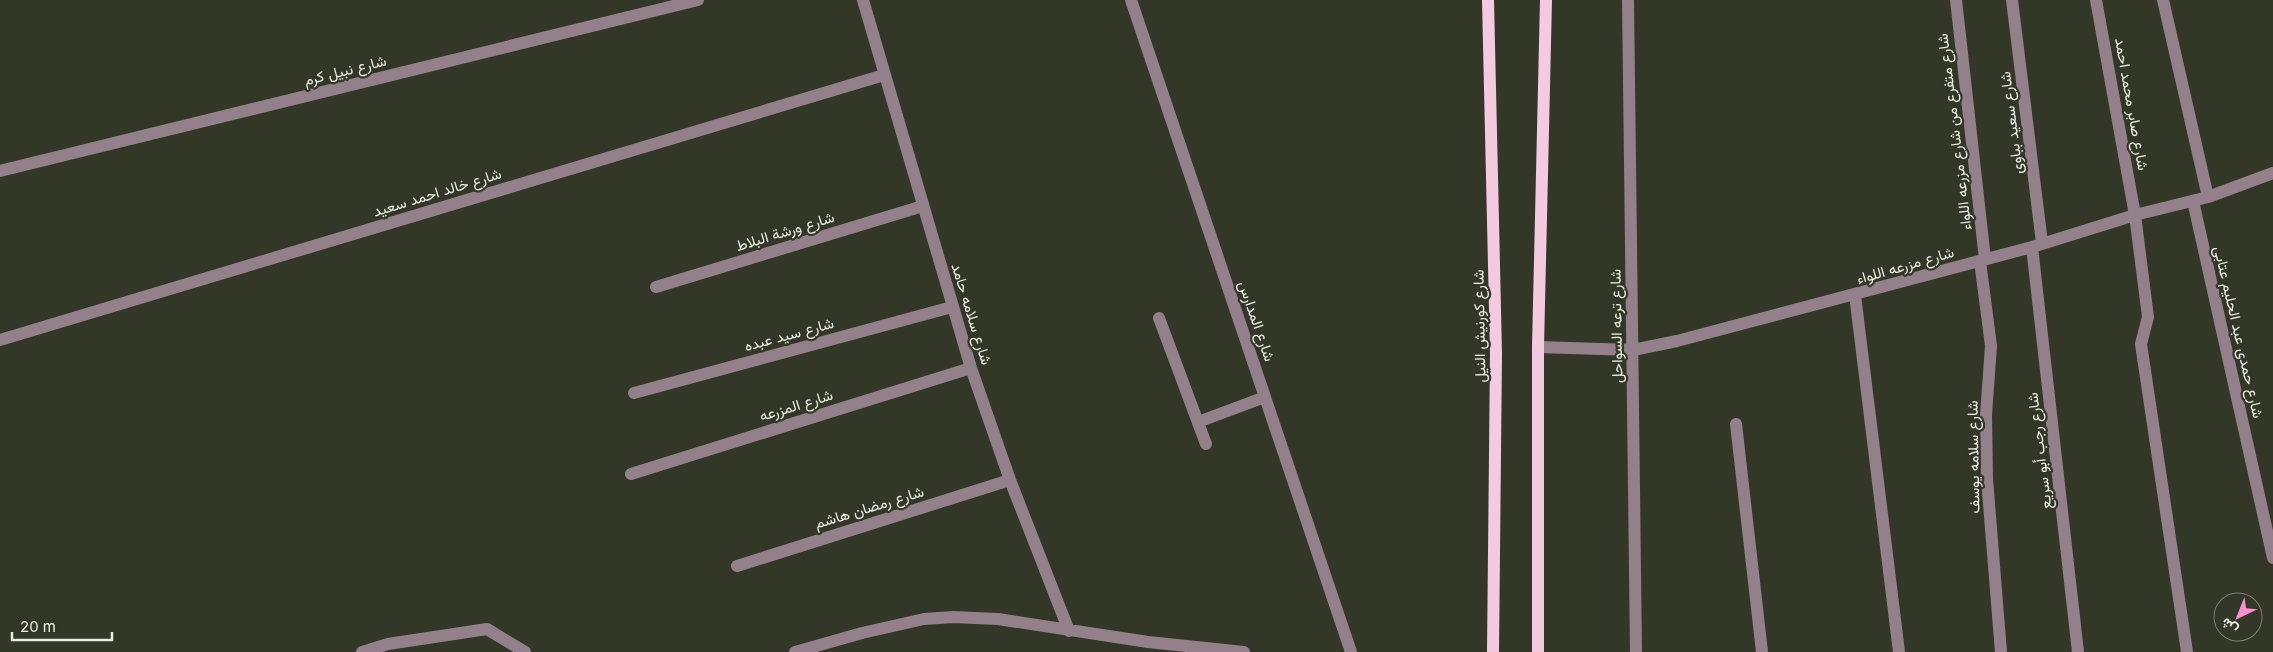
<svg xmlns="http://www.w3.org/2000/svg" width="2273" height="652" font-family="Inter,Vazirmatn,sans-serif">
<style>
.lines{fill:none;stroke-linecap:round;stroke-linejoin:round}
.minor{stroke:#94808a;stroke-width:12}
.major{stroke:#f4cae0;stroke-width:12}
.labels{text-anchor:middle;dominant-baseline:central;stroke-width:4.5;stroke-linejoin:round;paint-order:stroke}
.street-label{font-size:15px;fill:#eceee5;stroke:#333728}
</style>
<rect width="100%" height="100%" fill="#333728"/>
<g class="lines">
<path class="minor" d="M863,0l108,368 39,112 59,151
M1131,0l220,652
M1628,0l8,652
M1956,0l29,259
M2012,0l30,243
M2096,0l39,215 13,102 -7,27 46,308
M2163,0l45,197
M0,171l698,-171
M2193,201l80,357
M2032,247l46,405
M1980,261l11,85 -5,69 1,64 14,173
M656,287l267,-81
M1855,295l44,357
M1159,318l47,126
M0,340l884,-265
M1538,347l95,3 44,-9 355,-94 103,-32 73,-18 65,-24
M634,393l318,-86
M1198,422l67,-25
M1736,424l26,228
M631,474l340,-106
M737,566l273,-86
M362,652l26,-8 99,-15 38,23
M795,652l67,-19 62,-14 29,-2 45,2 150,23 96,10"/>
<path class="major" d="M1488,0l8,354 -3,298
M1538,652v-305l8,-347"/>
</g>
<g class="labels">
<g class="street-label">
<text transform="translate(345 70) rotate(-14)">شارع نبيل كرم</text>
<text transform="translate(2132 104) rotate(80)">شارع صابر محمد احمد</text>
<text transform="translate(2011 123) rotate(-97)">شارع سعيد بباوى</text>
<text transform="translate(1954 132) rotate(-97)">شارع متفرع من شارع مزرعه اللواء</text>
<text transform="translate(437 192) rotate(-17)">شارع خالد احمد سعيد</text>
<text transform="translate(785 231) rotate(-17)">شارع ورشة البلاط</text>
<text transform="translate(1905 265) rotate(-16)">شارع مزرعه اللواء</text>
<text transform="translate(972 314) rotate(73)">شارع سلامه حامد</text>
<text transform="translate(1257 321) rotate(71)">شارع المدارس</text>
<text transform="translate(1479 326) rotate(-91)">شارع كورنيش النيل</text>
<text transform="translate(1616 326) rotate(-91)">شارع ترعه السواحل</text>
<text transform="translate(2239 332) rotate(77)">شارع حمدى عبد الحليم عتابى</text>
<text transform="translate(789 334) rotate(-15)">شارع سيد عبده</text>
<text transform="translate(796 405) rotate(-17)">شارع المزرعه</text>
<text transform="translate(2039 451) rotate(-97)">شارع رجب أبو سريع</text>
<text transform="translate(1973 457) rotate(-91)">شارع سلامه يوسف</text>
<text transform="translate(869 507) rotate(-17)">شارع رمضان هاشم</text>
</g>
</g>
<g transform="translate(2238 617) rotate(223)"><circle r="24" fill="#333728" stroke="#7d8074"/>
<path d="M0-4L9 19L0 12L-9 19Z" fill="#f890cc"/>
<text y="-8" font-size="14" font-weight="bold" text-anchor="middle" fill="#eceee5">ش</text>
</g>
<path d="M12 632v8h100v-8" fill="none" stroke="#eceee5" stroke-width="2.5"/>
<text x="20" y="632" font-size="15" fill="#eceee5" stroke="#333728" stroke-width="4" paint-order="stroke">20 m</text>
</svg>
